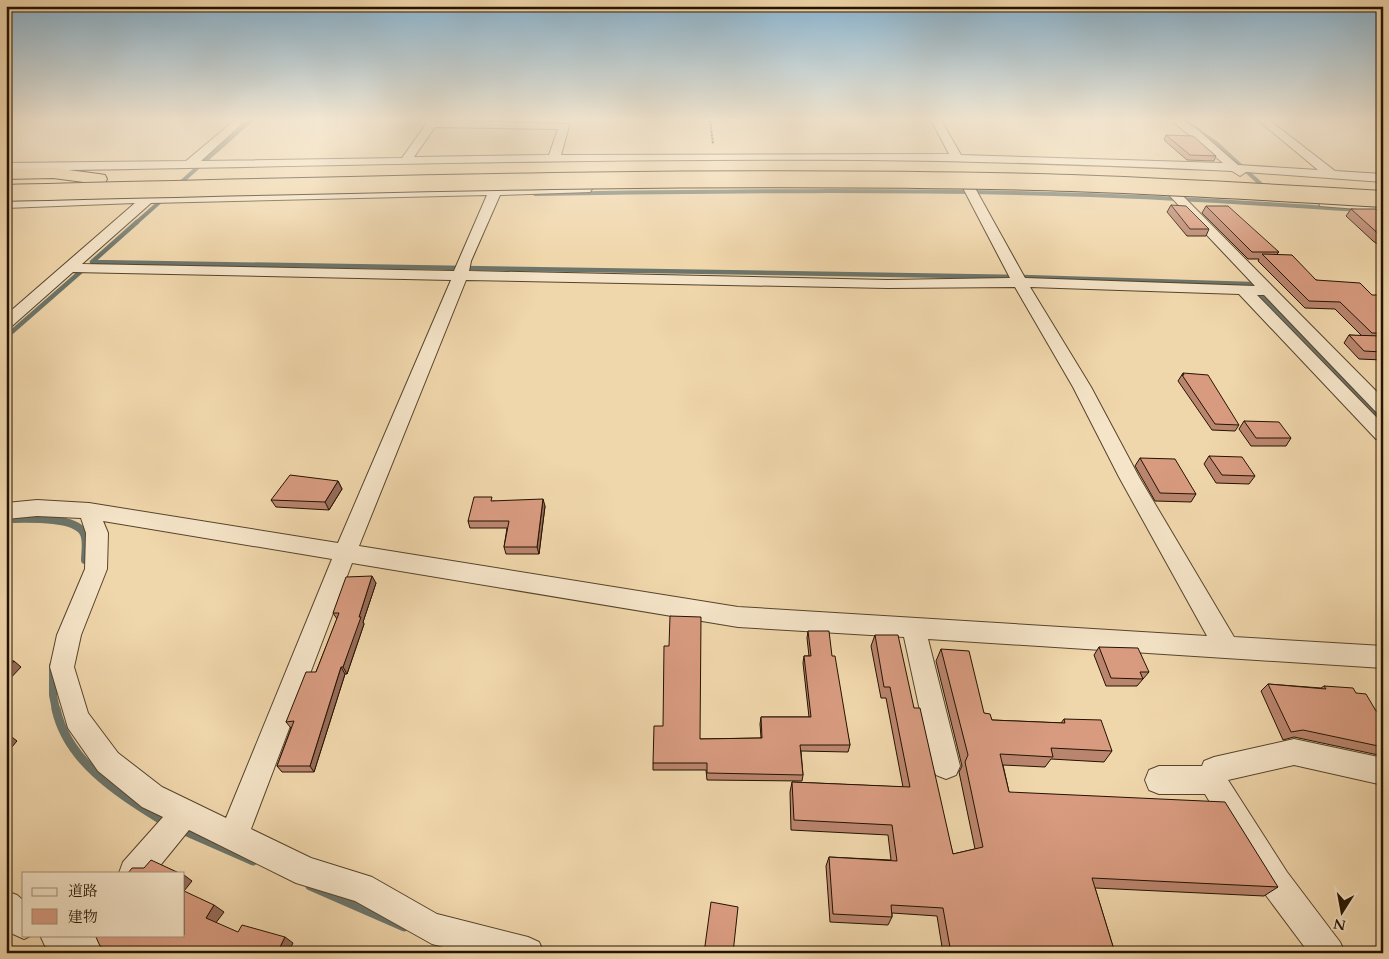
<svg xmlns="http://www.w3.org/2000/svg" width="1389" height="959" font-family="Cardo,'Noto Serif JP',serif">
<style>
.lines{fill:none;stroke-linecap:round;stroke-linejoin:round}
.stream-far4{stroke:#6c756b;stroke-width:4}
.stream-far3{stroke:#6c756b;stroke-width:4.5}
.stream-far2{stroke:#6c756b;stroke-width:5.5}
.stream-far1{stroke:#6c756b;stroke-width:8}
.stream{stroke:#6c756b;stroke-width:9}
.street-casing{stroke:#56442b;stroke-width:2}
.highway-casing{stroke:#231300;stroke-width:2}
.path{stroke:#231300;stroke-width:2;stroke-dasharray:2.5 1;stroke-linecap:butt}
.street{fill:#f5e4c8;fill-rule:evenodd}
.highway{fill:#f0d6ab;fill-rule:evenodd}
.highway-bridge-casing{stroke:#231300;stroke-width:18;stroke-linecap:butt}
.highway-bridge{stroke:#f0d6ab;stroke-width:16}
.wall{fill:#ba856e;stroke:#231300}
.shaded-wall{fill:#976c5a;stroke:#231300}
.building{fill:#d89b80;stroke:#231300}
</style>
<rect width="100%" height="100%" fill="#f0d6ab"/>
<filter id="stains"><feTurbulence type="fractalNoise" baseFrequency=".004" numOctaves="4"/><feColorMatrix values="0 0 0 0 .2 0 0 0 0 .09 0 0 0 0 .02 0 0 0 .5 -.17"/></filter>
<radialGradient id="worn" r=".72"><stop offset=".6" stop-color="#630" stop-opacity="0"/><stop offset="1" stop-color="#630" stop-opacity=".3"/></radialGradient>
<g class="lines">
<path class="stream-far4" d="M1183,120l33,23 49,45
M178,185l73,-65
M535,194c185,-3 370,-5 555,1 90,3 179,9 269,15
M136,223l27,-24"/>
<path class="stream-far3" d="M137,222l-45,40 931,15 227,7 65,67
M6,337l80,-70"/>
<path class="stream-far2" d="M1314,350l69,71"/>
<path class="stream-far1" d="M6,519c18,0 67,-3 77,13 5,8 2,20 2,28
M53,666v29l3,15"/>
<path class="stream" d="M56,709c12,55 66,86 110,114
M180,829l73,32
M310,886l94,41"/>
<defs>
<path id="street" d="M235,120h11l-45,41 201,-3 27,-38 139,4 1,2 -8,29 388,-1 -18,-34h10l20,35 262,8 -52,-43h12l15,10 40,35 80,5 -60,-50h11l66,51 48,3v8l-137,-10 -6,4 -8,-5 -21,-1c-115,-5 -230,-9 -345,-10 -287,-2 -573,7 -860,11v-8l180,-2zM435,127l123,2 -9,26 -135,2z
M969,184l6,4 50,90 230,8 -87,-92 6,-4 4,1 205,207v17l-6,-2 -113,-118h-7l126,129v17l-7,-2 -137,-145 -209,-7 61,100 48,90 95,160 149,9v22l-455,-29 32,127 -4,9 -10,4 -10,-4 -4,-9 -28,-129 -166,-10 -386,-64 -101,266 60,29 61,19 65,37 91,23 11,5 5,11h-78l-34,-9 -77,-43 -59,-18 -107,-53 -35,43h-35l4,-11 40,-45 -21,-10 -44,-36 -30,-43 -18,-61 7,-32 28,-66 1,-36 -5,-15 -44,-2 -31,3v-16l31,-3 52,3 249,40 113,-263 -378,-8 -61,54 -6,2v-13l129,-112 -129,5v-8l580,-15 6,4 -2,3 -90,3 -29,66 -2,10 419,9 122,-2 -47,-90zM487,195l-33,76 -372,-7 69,-61zM466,280l422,8 127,-1 58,100 46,90 88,159 -469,-29 -379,-61zM103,521l229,38 -106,259 -64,-31 -44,-34 -30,-40 -14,-46 7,-32 26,-66 1,-36z
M1325,199l58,4v8l-63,-5 -1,-3 1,-3z
M1294,739l89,19v27l-89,-20 -66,15 59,92 53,70 5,11h-36l-44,-59 -60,-100h-46l-10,-4 -4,-10 4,-10 10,-4h43l2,-5 10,-4z
M6,891l11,4 7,6v34h8l-8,4 -11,-5 -7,-6z
M40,935h56l9,7 5,11h-48l-17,-7z"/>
<path id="highway" d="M53,168l46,6 6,1 2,4 -2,4 -6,1 -46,-6 -47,1v-10z"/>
</defs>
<use href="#street" class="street-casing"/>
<use href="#highway" class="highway-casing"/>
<path class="path" d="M710,120l3,24"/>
<use href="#street" class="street"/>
<use href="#highway" class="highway"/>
<defs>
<path id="highway-bridge" d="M6,193c344,-8 688,-19 1031,-11 116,3 231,10 346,17"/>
</defs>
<use href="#highway-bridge" class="highway-bridge-casing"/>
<use href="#highway-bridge" class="highway-bridge"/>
</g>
<path class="wall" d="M1166,135l50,21 -2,5 -27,-1 -23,-20z
M1171,205l38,24 -3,7h-19l-20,-24z
M1206,206l73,46 -2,2 39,26 67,19v61l-24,-1 -15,-16 5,-8 13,1 -27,-27 -30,-1 -47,-47 1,-2h-11l-46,-46z
M1351,209l32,6v33l-10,-7 -27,-25z
M1183,373l56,52 -4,6 -23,-1 -34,-49z
M1244,421l47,17 -5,8h-35l-12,-17z
M1209,456l46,20 -6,8 -33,-1 -12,-19z
M1140,458l56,36 -5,8 -36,-1 -20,-35z
M338,481l4,8 -13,21 -53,-3 -5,-7z
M493,501l52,5 -6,48h-33l-2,-7 3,-19h-37l-2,-7z
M376,583l-13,39 1,2 -17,50h-2l-31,98h-32l-5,-6 14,-38 -5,-6 30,-50 21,-53 -4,-6z
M808,631l24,25 18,89 -2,7 -47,-1 2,24 -1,6 -95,-1 -1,-10h-53v-7l47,-24 61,-1 -1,-14 1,-7h48l-6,-54 1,-7h5l-2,-18z
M875,635l39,73 39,146 22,-5 -16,-77 3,-6 -26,-105 5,-12 43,64 8,7 69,3 3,-4 48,32 -8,11 -53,-3 -6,8 -42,-2 6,27 269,95 -14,9 -169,-8 20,65h-172l-6,-37 -45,-3v4l-4,8 -58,-3 -4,-56 3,-9 62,3 -3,-25 -97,-5 -1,-38 2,-10 111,5 -17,-89h-5l-10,-52z
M1099,647l50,25 -12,14h-31l-12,-31z
M1268,684l53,4 3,-2 32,7 20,18 7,1v44l-89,-19 -11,3 -22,-49z"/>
<path class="shaded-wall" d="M338,481l4,8 -13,21 -4,-8z
M543,499l2,7 -6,48 -2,-7z
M372,576l4,7 -13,39 1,2 -17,50 -4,-7z
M14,661l7,6 -15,16v-13z
M341,667l4,7 -31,98 -4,-6z
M8,734l9,7 -11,13v-18z
M184,875l8,6 -8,10z
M214,905l10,7 -9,12 -9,-6z
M285,937l8,6 -5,10h-11z"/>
<path class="building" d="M1166,135l27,1 23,20 -26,-1z
M1171,205l15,1 23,23h-19z
M1206,206h22l51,46h-27z
M1351,209h25l7,6v23z
M1262,254l30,1 24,25 44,3 12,12h8l3,4v34h-11l-32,-31 -31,-1z
M1349,335l33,1 1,16 -19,-1z
M1183,373l25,2 31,50 -24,-1 -33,-49h2z
M1244,421l35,1 12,16h-35z
M1209,456l33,1 13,19 -33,-1z
M1140,458l35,1 21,35 -36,-1z
M290,475l48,6 -13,21 -54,-2z
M474,497h18l-1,4 52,-2 -6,48h-33l5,-26h-41z
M372,576l-13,41h2l-18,50h-2l-31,99h-33l17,-45 -8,1 20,-50h10l23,-59h-6l13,-36z
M670,616l31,1 -1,122 62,-1 -1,-21h50l-7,-61h7l-3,-25h21l3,25h3l15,89h-50l3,30 -96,-2v-10h-54l1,-37h9l1,-80h5z
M875,635h23l16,73h6l33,146 30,-7 -18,-85 3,-7 -27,-106 28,2 15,62 6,1 2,6 73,3 -1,-4 37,1 11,31 -61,-3 2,9 -53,-3 9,38 216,10 53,85 -186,-9 23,75h-164l-8,-45 -52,-3 1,12 -59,-3 -4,-57 68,4 -5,-36 -98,-5 -2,-38 118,5 -20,-100h-6z
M1099,647l39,1 11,24h-9l3,7 -32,-1z
M6,660l8,1 -8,9z
M1268,684l58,5 -2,-3 29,2 3,5 10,1 10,17 7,1v35l-80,-17 -12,2z
M151,860l28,13h-51l4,-5h12z
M184,891l30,14 -8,13 32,14 4,-7 43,12 -8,16h-164l-13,-7 -5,-11h89z
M711,902l27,5 -5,46h-29z"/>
<linearGradient id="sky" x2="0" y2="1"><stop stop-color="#89b5d2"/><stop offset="0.47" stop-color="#f8edd9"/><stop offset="1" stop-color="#f8edd9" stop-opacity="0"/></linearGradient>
<rect width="1389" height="254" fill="url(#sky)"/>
<rect width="1389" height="959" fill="none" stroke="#f0d6ab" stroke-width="25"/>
<rect x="8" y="8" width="1374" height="944" fill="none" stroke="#231300" stroke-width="2.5"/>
<rect x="12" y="12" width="1364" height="934" fill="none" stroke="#231300"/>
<rect x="22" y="872" width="162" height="65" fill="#f5e4c8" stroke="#a19078"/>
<rect x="32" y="888" width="25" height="8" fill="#f5e4c8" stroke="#a19078"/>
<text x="68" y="896" font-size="15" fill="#231300">道路</text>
<rect x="32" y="909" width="25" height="15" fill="#d89b80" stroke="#a19078"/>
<text x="68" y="922" font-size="15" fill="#231300">建物</text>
<g transform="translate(1342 912) rotate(191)" stroke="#f5e4c8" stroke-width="4" paint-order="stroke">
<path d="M0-4L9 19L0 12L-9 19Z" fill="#231300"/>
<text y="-8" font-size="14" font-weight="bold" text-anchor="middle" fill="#231300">N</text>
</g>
<rect width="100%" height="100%" filter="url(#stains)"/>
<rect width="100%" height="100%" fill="url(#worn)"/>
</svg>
